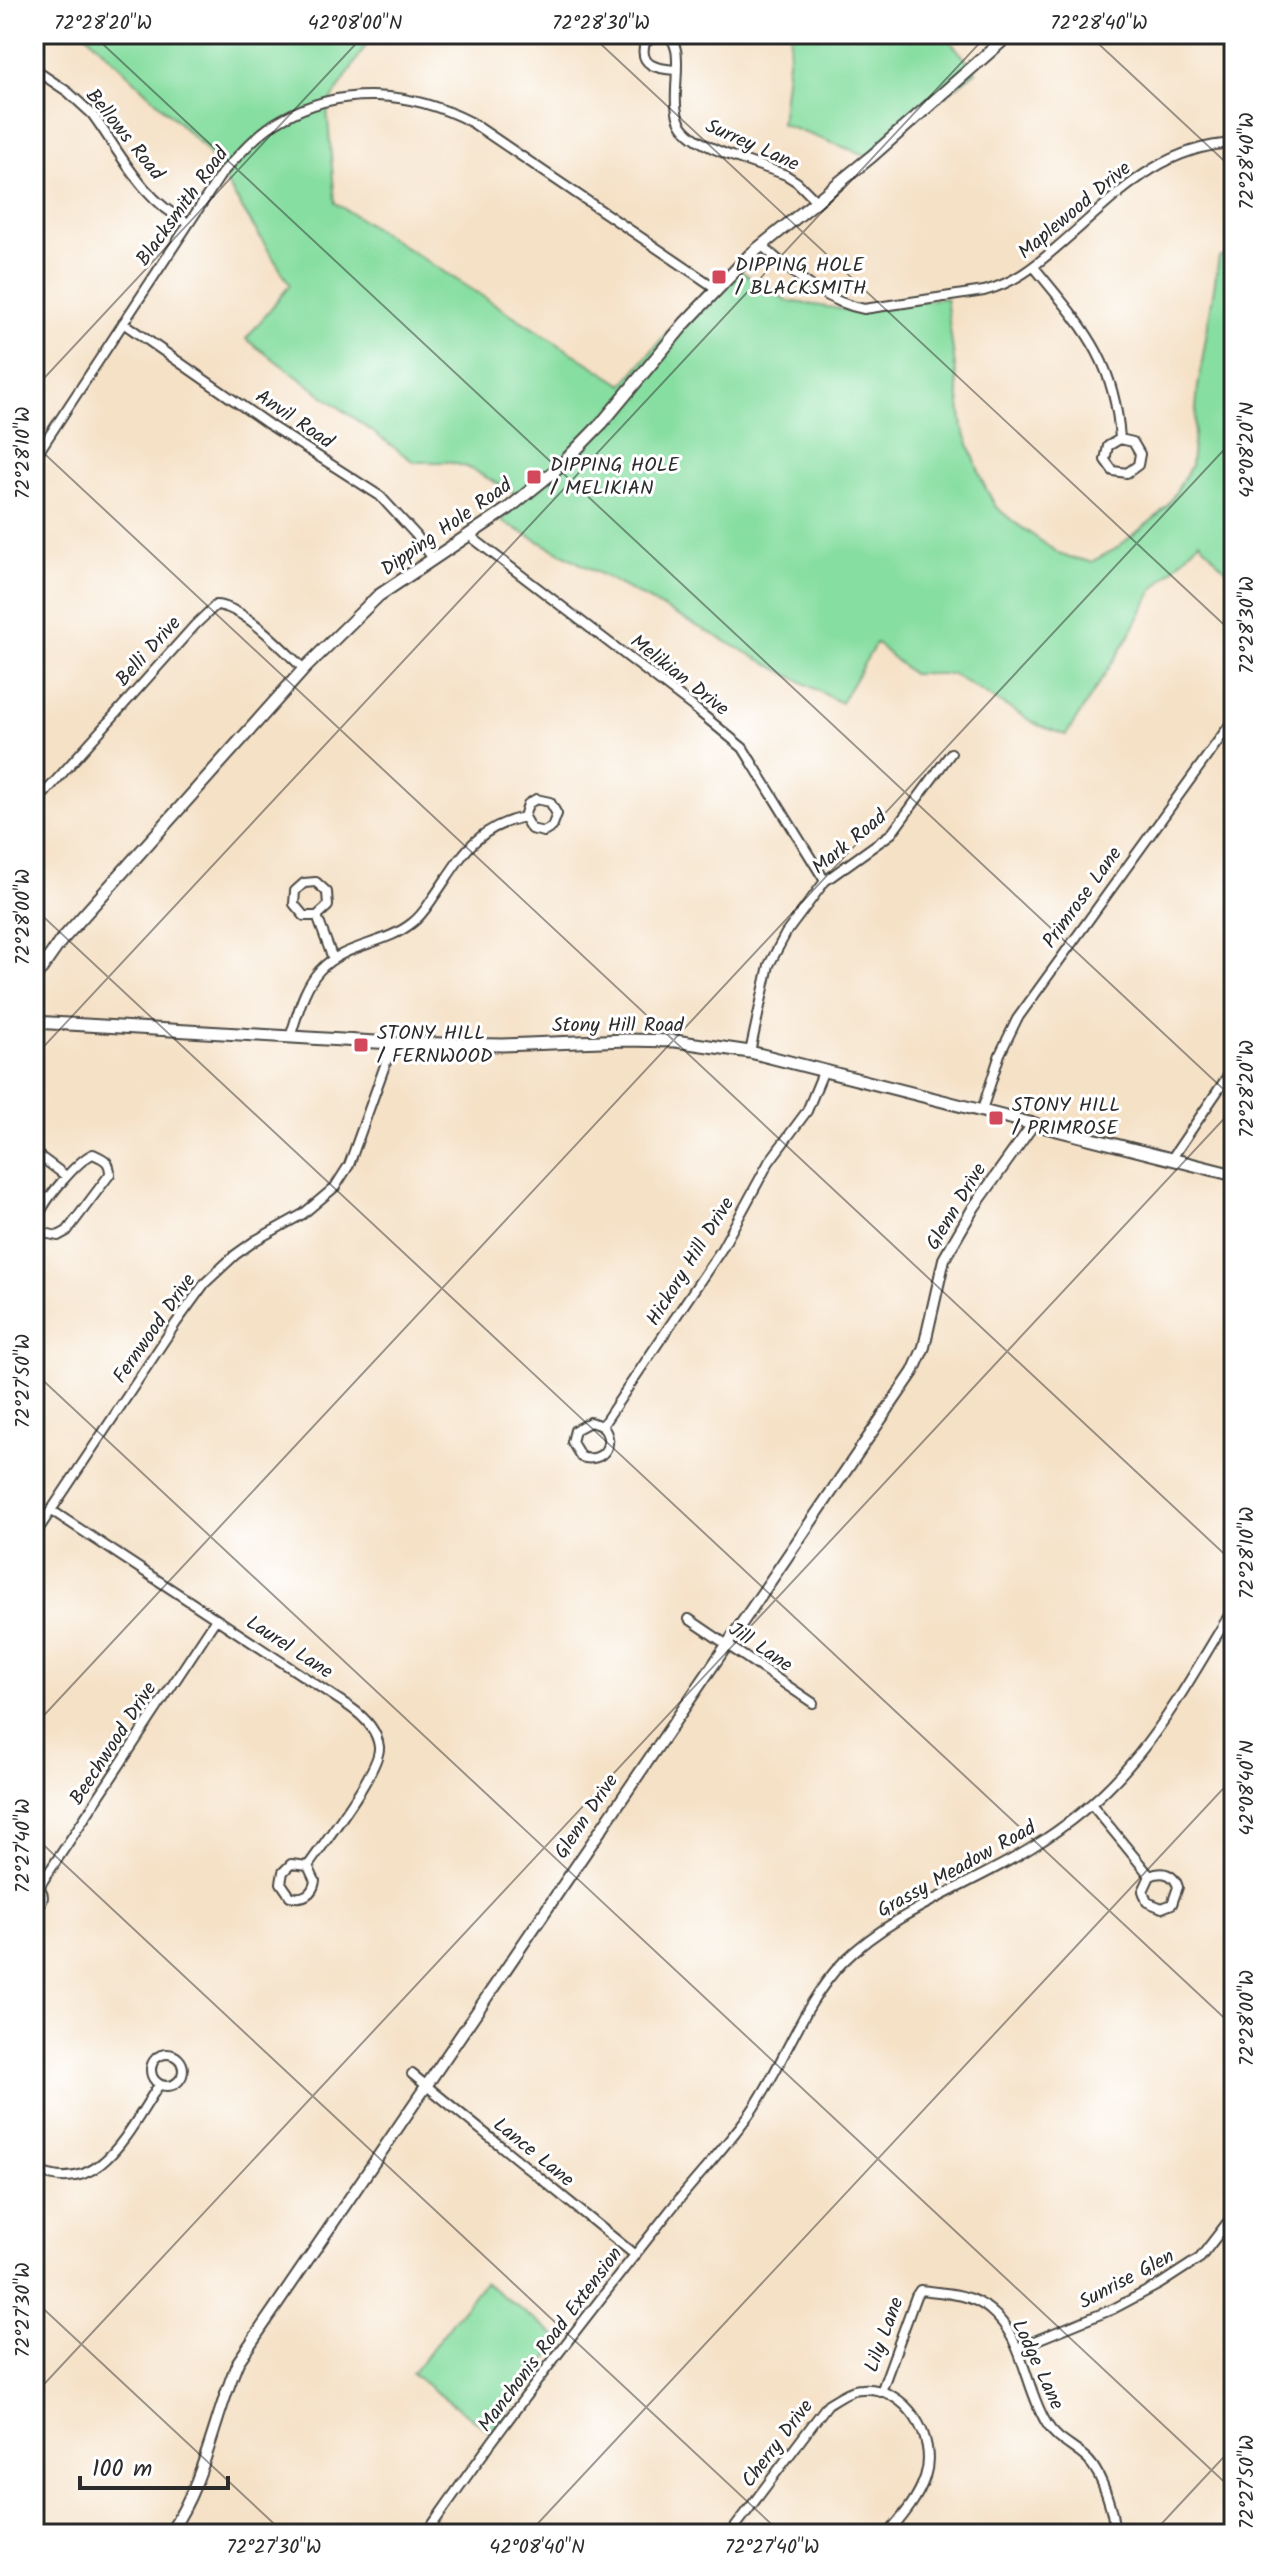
<svg xmlns="http://www.w3.org/2000/svg" width="1268" height="2568" font-family="Kalam,sans-serif">
<style>
.green{fill:#87dea1;stroke:#598466;stroke-width:2}
.lines{fill:none;stroke-linecap:round;stroke-linejoin:round}
.minor-casing{stroke:#494642;stroke-width:12}
.tertiary-casing{stroke:#494642;stroke-width:14}
.secondary-casing{stroke:#494642;stroke-width:15}
.minor{stroke:#fff;stroke-width:8}
.tertiary{stroke:#fff;stroke-width:10}
.secondary{stroke:#fff;stroke-width:11}
.ticks{fill:none;stroke:#2b2b2b;stroke-width:2;stroke-opacity:0.45}
.poi-dot{fill:#d1495b;stroke:#fff;stroke-width:3}
.labels{text-anchor:middle;dominant-baseline:central;stroke-width:6;stroke-linejoin:round;paint-order:stroke}
.street-label{font-size:20px;fill:#2b2b2b;stroke:#fff}
.poi-label{font-size:20px;fill:#2b2b2b;stroke:#fff;text-anchor:start}
.neatline{fill:none;stroke:#2b2b2b;stroke-width:3}
.ticks-label{font-size:20px;text-anchor:middle;fill:#2b2b2b}
</style>
<rect width="100%" height="100%" fill="#fff"/>
<filter id="ink" filterUnits="userSpaceOnUse"><feTurbulence type="fractalNoise" baseFrequency=".0125" numOctaves="2"/><feDisplacementMap in="SourceGraphic" scale="16" xChannelSelector="R" yChannelSelector="G"/><feConvolveMatrix kernelMatrix="1 2 1 2 8 2 1 2 1" color-interpolation-filters="sRGB"/></filter>
<filter id="wash" filterUnits="userSpaceOnUse"><feTurbulence type="fractalNoise" baseFrequency=".006" numOctaves="4" result="noise"/><feDisplacementMap in="SourceGraphic" scale="32" xChannelSelector="R" yChannelSelector="G"/><feGaussianBlur stdDeviation="1.8" result="paint"/><feColorMatrix in="noise" values="0 0 0 0 0 0 0 0 0 0 0 0 0 0 0 0 0 1.4 0 .05"/><feComposite in="paint" operator="in"/></filter>
<g filter="url(#wash)">
<rect width="100%" height="100%" fill="#f5e1c6"/>
<path class="green" d="M86,34h287l-46,73 8,96 288,182 47,-56 66,-61 52,33 59,9 99,-12 17,130 21,57 12,22 18,15 47,33 30,7 23,-12 42,-33 12,-12 23,-39 7,-79 21,-130 15,-3v322l-14,-12 -20,-23 -47,49 -25,48 -62,97 -28,-10 -86,-51h-40l-36,-31 -35,60 -340,-182 22,-24 -56,-30 -19,-5h-34l-168,-123 44,-54 -86,-138z
M791,34h153l32,37 -108,85 -87,-32z
M484,2282l77,58 -69,93 -80,-59z"/>
</g>
<g filter="url(#ink)">
<g class="lines">
<defs>
<path id="minor" d="M658,34l-13,9c-7,23 13,26 31,27
M663,34c28,8 3,64 18,90 15,26 78,40 105,51l11,7 19,19
M34,69l34,23 24,22c28,38 51,87 95,108
M34,84l7,-10
M762,246c32,27 60,55 102,63l120,-18c30,-8 50,-24 73,-44 56,-47 99,-100 177,-104
M1034,267c48,59 81,92 86,172l13,3 7,12 -2,11 -11,8 -14,-2 -8,-11 3,-14 12,-7
M123,323l145,101 112,72 36,39 17,24
M34,459l188,-286c18,-19 36,-41 60,-54 61,-34 129,-28 189,3l246,167
M470,536l222,170 51,42 82,133
M1234,694v3
M34,805l161,-180 21,-20c29,2 67,45 88,64
M317,916l11,-10 -1,-14 -11,-10 -12,1 -9,8 -1,13 10,12h13l16,43
M290,1037c8,-23 13,-49 30,-67 24,-26 65,-25 92,-47 10,-7 16,-18 23,-28 27,-39 39,-67 89,-78l7,12 13,3 8,-5 5,-13 -7,-12 -14,-3 -8,5 -4,13
M750,1052l19,-87 17,-32 39,-52 67,-48 59,-80
M982,1110l18,-56 17,-35 217,-300
M34,1152l32,24
M93,1154c11,5 17,7 17,20l-43,57 -9,5 -14,-3c-3,-5 -7,-11 -5,-17 5,-16 39,-56 54,-62z
M1172,1158l62,-91
M602,1426l-12,-4 -15,8 -3,12 9,15c22,7 36,-14 21,-31l119,-176 48,-88 38,-51 17,-41
M51,1510l299,197c13,9 27,22 29,40 2,22 -56,97 -71,119l7,15c-2,13 -12,19 -25,15l-9,-13 2,-11 8,-8 17,2
M34,1536l142,-213 29,-40 30,-28 21,-15 47,-26 32,-27 14,-22 44,-122
M689,1619l124,84
M1092,1805l58,71 -7,15 4,11 15,6 10,-4 6,-17c-4,-13 -15,-17 -28,-11
M39,1887l177,-268
M34,1909c11,-5 12,-17 2,-24
M151 2070a16 16 0 1 1 32 0a16 16 0 1 1-32 0Z
M412,2074l223,181
M34,2169c65,33 95,-40 125,-84
M1017,2348l96,-39 47,-25 40,-26 34,-44
M881,2392l35,-96 4,-6c25,3 50,3 70,20 34,27 35,79 57,114 10,17 28,23 41,36 14,14 27,54 26,74
M426,2534c76,-110 159,-216 242,-321 26,-33 55,-63 80,-97 35,-48 53,-111 95,-154 52,-52 127,-76 188,-114 105,-64 142,-141 203,-241
M730,2534l98,-130c10,-6 22,-15 34,-15 44,-3 76,49 63,88 -7,22 -23,40 -37,57"/>
<path id="tertiary" d="M169,2534c36,-52 45,-116 69,-172l675,-990 11,-25 20,-88 30,-52 60,-84"/>
<path id="secondary" d="M34,979l26,-37 244,-273 74,-73 131,-88 48,-39 45,-46 83,-100 65,-68 122,-99 138,-122
M34,1022l359,21 110,2 123,-5 49,1 75,11 484,123"/>
</defs>
<use href="#minor" class="minor-casing"/>
<use href="#tertiary" class="tertiary-casing"/>
<use href="#secondary" class="secondary-casing"/>
<use href="#minor" class="minor"/>
<use href="#tertiary" class="tertiary"/>
<use href="#secondary" class="secondary"/>
</g>
</g>
<path class="ticks" d="M92,34l1142,1065M590,34l644,600M1088,34l146,136M34,389l331,-355M34,444l1200,1119M34,908l1200,1119M34,1057l954,-1023M34,1372l1200,1119M34,1726l1200,-1287M34,1836l748,698M34,2300l251,234M34,2395l1200,-1287M528,2534l706,-757M1152,2534l82,-88"/>
<g class="poi-dot">
<rect x="711" y="269" width="16" height="16" rx="4"/>
<rect x="526" y="469" width="16" height="16" rx="4"/>
<rect x="353" y="1037" width="16" height="16" rx="4"/>
<rect x="988" y="1110" width="16" height="16" rx="4"/>
</g>
<g class="labels">
<g class="street-label">
<text transform="translate(124 135) rotate(51)">Bellows Road</text>
<text transform="translate(752 146) rotate(24)">Surrey Lane</text>
<text transform="translate(183 207) rotate(-54)">Blacksmith Road</text>
<text transform="translate(1075 211) rotate(-40)">Maplewood Drive</text>
<text transform="translate(294 420) rotate(34)">Anvil Road</text>
<text transform="translate(447 528) rotate(-35)">Dipping Hole Road</text>
<text transform="translate(149 652) rotate(-48)">Belli Drive</text>
<text transform="translate(679 676) rotate(38)">Melikian Drive</text>
<text transform="translate(850 843) rotate(-39)">Mark Road</text>
<text transform="translate(1083 898) rotate(-54)">Primrose Lane</text>
<text x="618" y="1026">Stony Hill Road</text>
<text transform="translate(957 1207) rotate(-59)">Glenn Drive</text>
<text transform="translate(691 1262) rotate(-58)">Hickory Hill Drive</text>
<text transform="translate(155 1329) rotate(-55)">Fernwood Drive</text>
<text transform="translate(289 1648) rotate(33)">Laurel Lane</text>
<text transform="translate(760 1648) rotate(34)">Jill Lane</text>
<text transform="translate(114 1744) rotate(-57)">Beechwood Drive</text>
<text transform="translate(587 1817) rotate(-56)">Glenn Drive</text>
<text transform="translate(957 1870) rotate(-29)">Grassy Meadow Road</text>
<text transform="translate(533 2153) rotate(39)">Lance Lane</text>
<text transform="translate(1127 2280) rotate(-28)">Sunrise Glen</text>
<text transform="translate(885 2335) rotate(-70)">Lily Lane</text>
<text transform="translate(551 2340) rotate(-53)">Manchonis Road Extension</text>
<text transform="translate(1037 2365) rotate(65)">Lodge Lane</text>
<text transform="translate(778 2444) rotate(-53)">Cherry Drive</text>
</g>
<g class="poi-label">
<text x="735" y="266">DIPPING HOLE<tspan x="735" dy="23">/ BLACKSMITH</tspan></text>
<text x="550" y="466">DIPPING HOLE<tspan x="550" dy="23">/ MELIKIAN</tspan></text>
<text x="377" y="1034">STONY HILL<tspan x="377" dy="23">/ FERNWOOD</tspan></text>
<text x="1012" y="1106">STONY HILL<tspan x="1012" dy="23">/ PRIMROSE</tspan></text>
</g>
</g>
<rect width="1268" height="2568" fill="none" stroke="#fff" stroke-width="88"/>
<path d="M80 2476v12h148v-12" fill="none" stroke="#2b2b2b" stroke-width="4"/>
<text x="92" y="2476" font-size="24" fill="#2b2b2b" stroke="#ffffff" stroke-width="6" paint-order="stroke">100 m</text>
<rect x="44" y="44" width="1180" height="2480" class="neatline"/>
<g class="ticks-label">
<text x="103" y="29">72°28'20"W</text>
<text x="355" y="29">42°08'00"N</text>
<text x="601" y="29">72°28'30"W</text>
<text x="1099" y="29">72°28'40"W</text>
<text transform="translate(1246 161) rotate(-90)" y="7">72°28'40"W</text>
<text transform="translate(1246 450) rotate(-90)" y="7">42°08'20"N</text>
<text transform="translate(22 453) rotate(-90)" y="7">72°28'10"W</text>
<text transform="translate(1246 625) rotate(-90)" y="7">72°28'30"W</text>
<text transform="translate(22 917) rotate(-90)" y="7">72°28'00"W</text>
<text transform="translate(1246 1089) rotate(-90)" y="7">72°28'20"W</text>
<text transform="translate(22 1381) rotate(-90)" y="7">72°27'50"W</text>
<text transform="translate(1246 1553) rotate(-90)" y="7">72°28'10"W</text>
<text transform="translate(1246 1788) rotate(-90)" y="7">42°08'40"N</text>
<text transform="translate(22 1846) rotate(-90)" y="7">72°27'40"W</text>
<text transform="translate(1246 2018) rotate(-90)" y="7">72°28'00"W</text>
<text transform="translate(22 2310) rotate(-90)" y="7">72°27'30"W</text>
<text transform="translate(1246 2482) rotate(-90)" y="7">72°27'50"W</text>
<text x="274" y="2553">72°27'30"W</text>
<text x="537" y="2553">42°08'40"N</text>
<text x="772" y="2553">72°27'40"W</text>
</g>
</svg>
